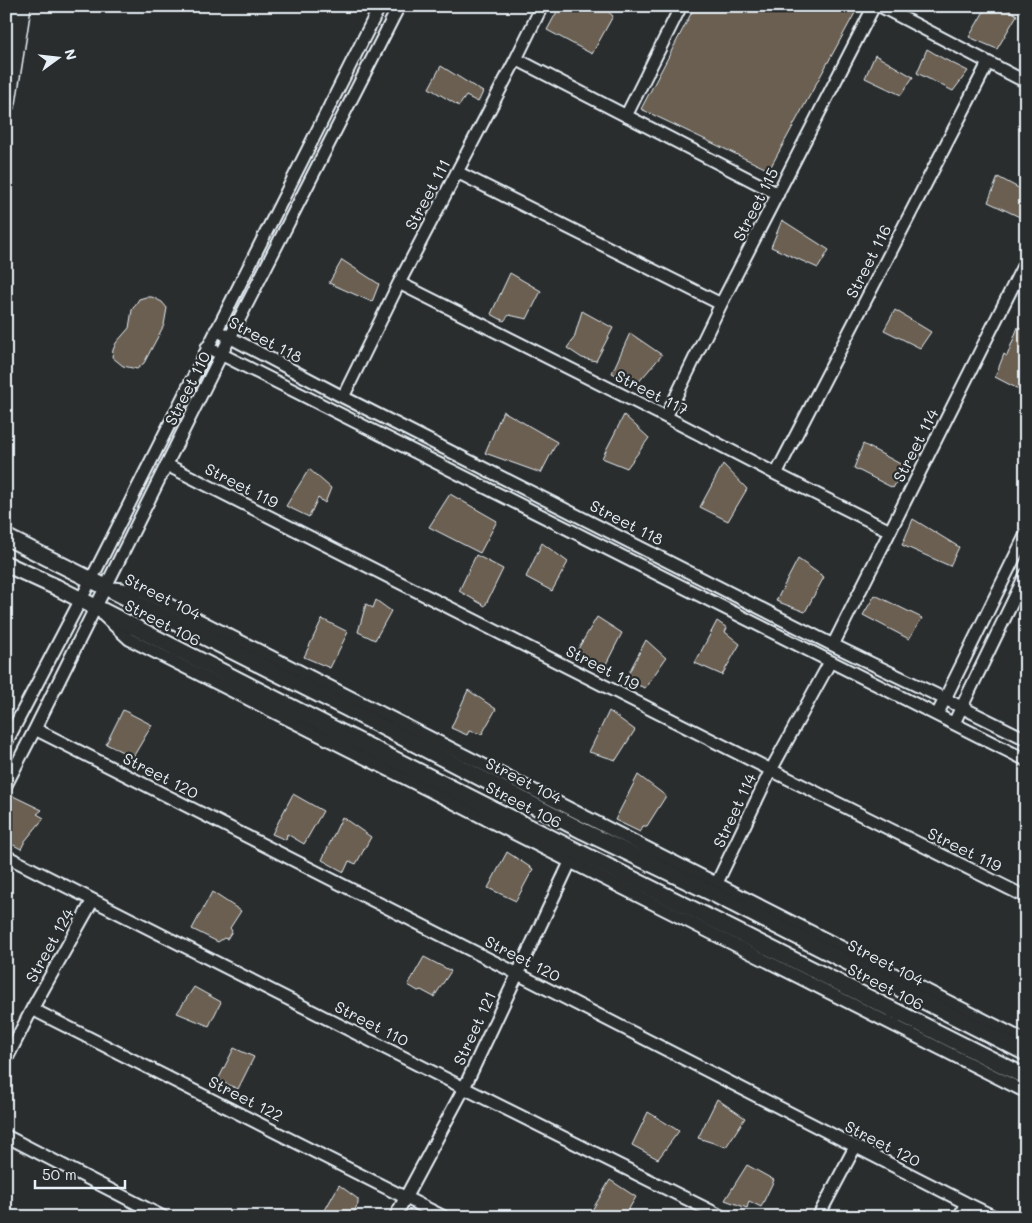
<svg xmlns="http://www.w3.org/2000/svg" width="1032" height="1223" font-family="Mali,sans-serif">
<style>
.building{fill:#6a5e51;stroke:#e8f1f8}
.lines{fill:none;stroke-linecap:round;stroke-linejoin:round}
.minor-casing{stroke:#e8f1f8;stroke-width:15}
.tertiary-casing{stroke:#e8f1f8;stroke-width:19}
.primary-casing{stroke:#e8f1f8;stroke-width:22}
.minor{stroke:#2a2d2e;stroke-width:11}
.tertiary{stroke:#2a2d2e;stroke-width:15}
.primary{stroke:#2a2d2e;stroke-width:19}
.labels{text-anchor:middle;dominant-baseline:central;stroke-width:4.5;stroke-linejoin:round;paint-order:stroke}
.street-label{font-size:16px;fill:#e8f1f8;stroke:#2a2d2e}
</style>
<rect width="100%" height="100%" fill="#2a2d2e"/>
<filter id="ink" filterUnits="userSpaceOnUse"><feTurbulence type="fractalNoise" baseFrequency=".02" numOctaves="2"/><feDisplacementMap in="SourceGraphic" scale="10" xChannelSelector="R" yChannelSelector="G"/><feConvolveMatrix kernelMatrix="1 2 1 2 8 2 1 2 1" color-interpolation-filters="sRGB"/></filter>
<g filter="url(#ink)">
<path class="building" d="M560,6h42l11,10 -21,38 -45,-24z
M695,6h151l10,5 -87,159 -128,-61z
M987,6h16l14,9 -20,34 -28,-12z
M927,49l17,10 24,12 -15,20 -36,-18z
M875,55l38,22 -12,18 -36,-17z
M441,66l42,26 -5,10 -12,-6 -7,10 -30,-18z
M998,177l28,15v28l-38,-18z
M782,220l47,30 -11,18 -47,-21z
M342,260l37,24 -7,18 -43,-19z
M510,273l31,18 -14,28 -18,-4 -5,6 -13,-7z
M146,297h6l10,5 5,6 -3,17 -20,38 -7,6 -14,-3 -11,-9 1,-7 3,-7 13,-15 3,-18 7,-11z
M895,310l36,22 -11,16 -36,-18z
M582,311l31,17 -17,33 -14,-3 -15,-10 7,-10z
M1018,327l8,5v61l-31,-16 9,-23 3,2z
M630,333l32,22 -26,30 -24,-12z
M503,411l54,31 -16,31 -56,-20z
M624,415l25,23 -22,30 -25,-10z
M863,444l43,23 -13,21 -39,-20z
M723,464l24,25 -19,32 -28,-14z
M309,469l22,19 -6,15 -7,-5 -9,19 -23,-11z
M450,494l47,27 -17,32 -51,-26z
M913,519l46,28 -9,19 -48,-21z
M542,543l26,19 -16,29 -26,-14z
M476,555l27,14 -18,37 -26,-15z
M798,559l26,18 -19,35 -29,-11z
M875,595l47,23 -13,21 -46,-24z
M376,600l15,11 -16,29 -17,-8 8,-28 7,4z
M597,617l25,16 -18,35 -29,-14z
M322,619l26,13 -18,36 -26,-11z
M717,621l10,7 -2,4 15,12 -18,31 -27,-12z
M646,640l20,18 -21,30 -20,-8z
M468,690l28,19 -14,25 -13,-3 -2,4 -16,-7z
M123,710l29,15 -19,32 -27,-13z
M609,711l26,19 -19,30 -27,-8z
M638,775l28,21 -19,30h-4l-3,6 -25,-12z
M293,794l30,17 -19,33 -17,-10 -1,6 -14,-6z
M13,796l29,14 -5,4 7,4 -19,23 -4,8 -15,-8v-31z
M342,817l29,20 -15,27 -7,-3 -5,11 -22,-12z
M507,852l26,17 -17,32 -28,-13z
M212,892l29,19 -11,17 2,3 -5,8 -3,-1 -6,4 -26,-13z
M424,957l27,14 -17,26 -13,-7 -3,1 -10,-6z
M194,987l27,15 -12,24 -32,-13z
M234,1048l20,9 -16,32 -20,-9z
M717,1099l28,19 -19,29 -28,-9z
M648,1112l31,19 -21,28 -26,-14z
M747,1165l27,15 -13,27 -12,-6 -2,7 -22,-8z
M610,1180l26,17 -12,20h-36z
M339,1185l19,14v5l-7,13h-30z"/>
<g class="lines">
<defs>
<path id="minor" d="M880,6l146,76
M516,59l262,135
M626,116l55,-110
M457,172l264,132
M399,283l267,134 110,57 114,57
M216,330l127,67 490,248 112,54 81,40
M207,347l819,413
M343,397l56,-114 117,-224 26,-53
M666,417l55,-113 153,-298
M167,465l604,305 255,127
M776,474l212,-411
M113,588l29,3 884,450
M104,616l25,23 897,453
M833,645l193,-385
M937,715l89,-181
M954,723l72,-149
M35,729l483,245 448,229 29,14
M6,743l85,-163 289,-574
M6,785l29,-56 186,-374 178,-349
M6,856l458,232 259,129
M714,889l57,-119 59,-108
M32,1009l412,208
M6,1060l26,-51 61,-109
M6,1136l157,81
M395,1217l69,-129 109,-232
M818,1217l37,-70
M959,1217l7,-14"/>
<path id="tertiary" d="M6,537l340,171 237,123 129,62 314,160
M6,564l50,23 280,143 690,347"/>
<path id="primary" d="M6,102l15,-96"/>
</defs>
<use href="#minor" class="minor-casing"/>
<use href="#tertiary" class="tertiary-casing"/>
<use href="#primary" class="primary-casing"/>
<use href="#minor" class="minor"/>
<use href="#tertiary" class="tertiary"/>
<use href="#primary" class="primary"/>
</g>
</g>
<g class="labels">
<g class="street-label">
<text transform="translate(427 194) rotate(-62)">Street 111</text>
<text transform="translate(755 204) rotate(-63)">Street 115</text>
<text transform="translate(868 261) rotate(-63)">Street 116</text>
<text transform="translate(266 339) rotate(28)">Street 118</text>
<text transform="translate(187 388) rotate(-63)">Street 110</text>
<text transform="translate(652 392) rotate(27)">Street 117</text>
<text transform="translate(915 445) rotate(-63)">Street 114</text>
<text transform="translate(242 485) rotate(27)">Street 119</text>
<text transform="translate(627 522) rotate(27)">Street 118</text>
<text transform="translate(163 596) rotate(27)">Street 104</text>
<text transform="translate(163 622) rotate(27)">Street 106</text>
<text transform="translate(603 667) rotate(27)">Street 119</text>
<text transform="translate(161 775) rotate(27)">Street 120</text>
<text transform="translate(524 780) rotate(27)">Street 104</text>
<text transform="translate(524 804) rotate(27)">Street 106</text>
<text transform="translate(734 810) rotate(-65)">Street 114</text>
<text transform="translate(965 849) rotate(26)">Street 119</text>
<text transform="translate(49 945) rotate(-61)">Street 124</text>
<text transform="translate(523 958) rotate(27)">Street 120</text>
<text transform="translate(886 962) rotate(27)">Street 104</text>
<text transform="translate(886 986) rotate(27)">Street 106</text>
<text transform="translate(372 1023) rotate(27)">Street 110</text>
<text transform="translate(474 1028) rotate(-65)">Street 121</text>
<text transform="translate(246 1098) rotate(27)">Street 122</text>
<text transform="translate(883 1143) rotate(27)">Street 120</text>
</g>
</g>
<rect width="1032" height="1223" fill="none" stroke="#2a2d2e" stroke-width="25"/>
<rect x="12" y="12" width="1007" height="1198" fill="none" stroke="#e8f1f8" stroke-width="2" filter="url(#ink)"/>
<g transform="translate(58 58) rotate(75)" stroke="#2a2d2e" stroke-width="4" paint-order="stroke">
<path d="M0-4L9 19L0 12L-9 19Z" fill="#e8f1f8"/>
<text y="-8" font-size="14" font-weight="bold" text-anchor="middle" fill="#e8f1f8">N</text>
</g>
<path d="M35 1180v8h90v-8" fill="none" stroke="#e8f1f8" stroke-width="2.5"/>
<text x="42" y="1180" font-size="15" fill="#e8f1f8" stroke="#2a2d2e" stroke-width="4" paint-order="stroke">50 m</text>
</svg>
